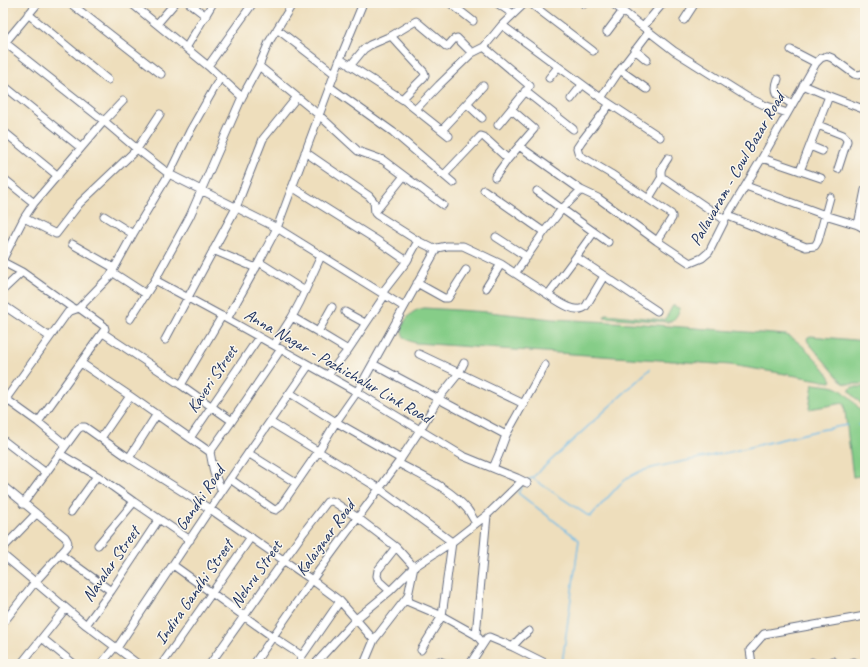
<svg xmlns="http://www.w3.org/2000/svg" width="868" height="667" font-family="Caveat,sans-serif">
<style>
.green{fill:#86cd88;stroke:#507e73}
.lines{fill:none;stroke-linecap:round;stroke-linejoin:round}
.stream{stroke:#6ebae7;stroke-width:1.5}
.minor-casing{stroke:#656c7f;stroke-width:9}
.minor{stroke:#fff;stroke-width:7}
.labels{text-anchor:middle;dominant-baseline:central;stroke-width:3;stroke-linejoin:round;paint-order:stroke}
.street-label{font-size:17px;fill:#1b2f5e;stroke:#fbf7ec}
</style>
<rect width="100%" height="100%" fill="#fbf7ec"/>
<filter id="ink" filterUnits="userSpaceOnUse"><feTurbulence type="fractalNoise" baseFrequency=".025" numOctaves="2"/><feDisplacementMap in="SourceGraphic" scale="8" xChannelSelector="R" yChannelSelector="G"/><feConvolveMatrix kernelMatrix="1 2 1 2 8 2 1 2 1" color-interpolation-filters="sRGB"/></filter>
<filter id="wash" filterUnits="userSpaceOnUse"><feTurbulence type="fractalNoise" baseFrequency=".012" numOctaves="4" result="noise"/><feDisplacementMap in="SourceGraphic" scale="16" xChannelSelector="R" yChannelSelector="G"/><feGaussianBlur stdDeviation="0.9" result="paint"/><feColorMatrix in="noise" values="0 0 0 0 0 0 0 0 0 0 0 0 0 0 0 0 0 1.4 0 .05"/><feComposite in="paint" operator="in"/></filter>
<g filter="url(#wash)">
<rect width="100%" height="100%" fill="#eedebc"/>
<path class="green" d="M673,305l7,4c-3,6 -5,12 -12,13l-64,-5 2,-3 59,6z
M424,308l65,4 64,7 78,4 155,12c12,3 42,35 46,46l-2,1 -50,-9 -49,-8 -216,-15 -99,-7c-4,-1 -8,-2 -11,-5 -8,-8 2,-23 10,-27 3,-2 6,-2 9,-3z
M811,336l54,5v43h-16l-6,-1 -35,-41 -1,-3 1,-2z
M813,384c7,1 15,1 22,3 12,4 21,19 30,28v60l-12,2 -9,-74 -35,6z
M852,387h13v21l-15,-16v-3z"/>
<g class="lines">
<path class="stream" d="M858,425h3l4,2
M532,478l58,39 31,-34 10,-7 10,-5 15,-4 74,-15 90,-22 27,-5
M528,480l4,-2 118,-109
M522,486l-4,7 61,47 -17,124"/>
</g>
</g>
<g filter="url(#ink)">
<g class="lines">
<defs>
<path id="minor" d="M70,3l91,71
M131,3l77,63 34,31
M189,3l17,13
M363,3l-23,56 -63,169 -18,34 -32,57 82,46 48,27 106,64 54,22 10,5
M450,3l23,18
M497,3l16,11
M530,3l63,48
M612,3l62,48 73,46 17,8 23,8
M584,4l1,-1
M621,10l5,-7
M28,14l80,66
M684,20l11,-17
M157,24l18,-21
M502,25l99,73 59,39
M643,27l20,-24
M277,29l58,45
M607,32l15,-20
M391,36l33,36 1,3 -1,2 -22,22
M3,41l101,80 33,28 32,25 108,54 127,79
M3,45l35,-42
M484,47l46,39 -32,39
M186,48l27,-45
M635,50l12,10
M791,50l25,13
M340,59l65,42 44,35
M208,66l45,-63
M259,66l60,49 39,36 25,9 60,45
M350,66l14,-17 6,-4 21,-9 25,-15 31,26 7,-8 3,-1 15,15
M620,70l27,19
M549,78l9,-11
M778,79c-6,16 2,17 14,25
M3,85l78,63
M803,85l26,11 34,13
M330,87l63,45 60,51
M525,91l48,38
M601,98l19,-28 29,-38
M571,99l11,-14
M467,104l15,14
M610,104l-29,38 -4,6 2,7 32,19 60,40 1,2v2l-15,23
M416,109l23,-24 33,-32 12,-6 18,-22 23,-22
M818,125l25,10 3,3 1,3 -9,28
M442,130l41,-44
M3,131l55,45
M519,146l62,44
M810,146l12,5
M305,152l64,44 5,6 1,11 2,2 41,26 18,9
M762,158l59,20
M800,171l29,-75
M444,175l35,-37 2,-2 3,1 24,22
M495,177l13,-18 26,-30 -23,-20
M3,178l31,25
M662,178c-3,-9 1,-12 6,-20
M746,186l79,29 33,10 7,4
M292,187l83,52 32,22
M484,190l60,42
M537,191l71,51
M649,198l11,-18 2,-2 3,1 60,41
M375,212l29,-36
M104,216l29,18
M728,216l78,31 9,-1 3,-5 12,-44
M24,218l32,16 23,-30 58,-55 23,-35
M858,225l7,-35
M496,237l31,20
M72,244l42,24
M213,250l43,18
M576,257l81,54
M259,262l46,29
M22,272l-19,-10v-3l21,-41 10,-15 70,-82 19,-20
M112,272l34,22
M513,272l34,22 3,-2 26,-35 18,-25
M155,280l72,39
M417,283l27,15h4l18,-28
M486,288l15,-24
M3,290l19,-18 52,37
M382,293l25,-32 11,-20
M547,294c9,6 30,22 39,12l18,-30
M3,305l47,32
M345,312l20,11
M292,317l26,15 30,18
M130,319l25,-39 35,-64 52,-119 17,-31 10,-24 24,-39
M318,332l14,-25
M103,333l78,52 51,36
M165,340l71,-132 27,-69 34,-42
M274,345l18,-28 8,-15 21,-46
M419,354l40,19 5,-10
M81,363l49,33 80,56 22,-31 49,-72
M373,364l133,71
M328,375l20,-25 37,-55
M181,385l41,-69
M290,393l46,29 65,37
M6,399l32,23 28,23
M3,403l65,-91 11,-4 31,-32 23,-42 36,-60 21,-43 30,-53
M38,422l67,-93 -1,-3 -25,-18
M270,422l110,67 72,53 -10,74 -21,34
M101,438l29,-42
M190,438l69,-101
M3,440l43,33
M210,452l4,21 8,18
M248,453l48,30
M60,454l39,23 35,25 56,38
M129,458l28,-44
M398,463c24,13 52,25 70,47 3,4 5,9 8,13
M493,468l6,-14 7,-19 39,-70
M230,479l43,30 3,1 4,-3 38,-55 18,-30 21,-30 80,-144 10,-2h16l38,18 12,8h3l28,-40 18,-23 19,-19 17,8 59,43 33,22 12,-5 7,-6 16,-32 37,-62 54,-95 5,-5 6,-2 5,2 22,16 4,1 7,-2
M3,486l62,51c3,4 4,6 1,11l-31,34 -32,41
M23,504l55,-75 3,-2h4l44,31 81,51 102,71 28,21 34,39
M71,512l26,-36
M98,545l36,-43
M3,548l33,-34
M60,554l51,37
M3,555l83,70 52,39
M173,565l100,72 29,19
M390,591l-11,-10 -2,-5 1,-6 18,-23
M408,596l1,6 33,14 34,19 7,8
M86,625l25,-34 48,-72
M476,635l11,-120
M42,638l32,26
M513,647c4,-7 9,-11 16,-16
M117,648l105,-157 87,-126
M3,661l4,3
M439,661l8,3
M833,661l1,3
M812,662l1,2
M854,662v2
M21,664l45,-56
M101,664l14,-17
M162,664l89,-127
M210,664l94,-132 23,-30 4,-1 3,1 24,16 38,29 18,20 -6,29 -34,44 -10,24
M254,664l58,-84 86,-117 22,-33 18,-31 21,-26 65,31
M299,664l3,-8 38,-55
M315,664l41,-45 34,-28 24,-24 38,-25 35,-27 35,-34
M470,664l17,-26 2,-1 24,10 34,17
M752,664l-2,-14 14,-16 101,-18"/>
</defs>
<use href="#minor" class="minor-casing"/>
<use href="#minor" class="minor"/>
</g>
</g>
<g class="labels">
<g class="street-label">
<text transform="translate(737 169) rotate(-60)">Pallavaram - Cowl Bazar Road</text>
<text transform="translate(338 366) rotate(30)">Anna Nagar - Pozhichalur Link Road</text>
<text transform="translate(212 379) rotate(-56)">Kaveri Street</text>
<text transform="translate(200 498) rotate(-56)">Gandhi Road</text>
<text transform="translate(325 538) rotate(-54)">Kalaignar Road</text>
<text transform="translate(111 564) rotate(-55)">Navalar Street</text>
<text transform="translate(256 574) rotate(-55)">Nehru Street</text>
<text transform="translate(194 592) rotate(-55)">Indira Gandhi Street</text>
</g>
</g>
<rect width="868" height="667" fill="none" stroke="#fbf7ec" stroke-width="16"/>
</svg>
